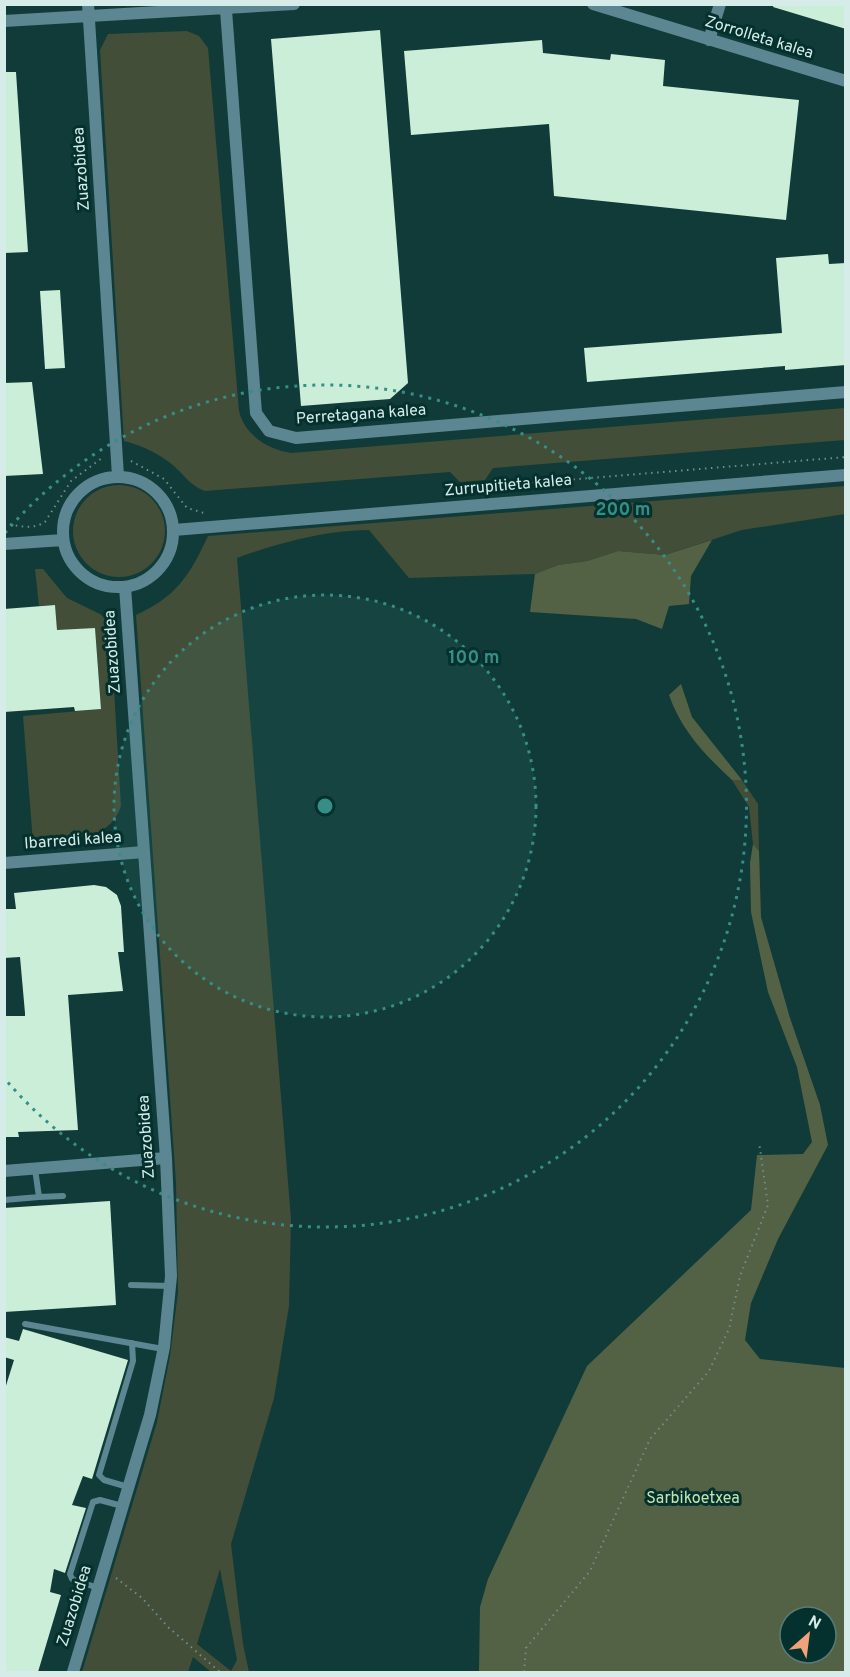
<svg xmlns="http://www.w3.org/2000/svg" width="850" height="1677" font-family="Overpass,sans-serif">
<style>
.green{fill:#424e38;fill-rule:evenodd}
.forest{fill:#536245;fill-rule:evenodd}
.building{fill:#cbeed9}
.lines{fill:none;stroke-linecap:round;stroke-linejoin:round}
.path{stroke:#6f8f8c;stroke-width:2;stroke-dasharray:1.5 4.5;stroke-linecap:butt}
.service{stroke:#5c8691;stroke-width:6}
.minor{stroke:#5c8691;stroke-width:12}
.ring{fill:none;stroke:#378e87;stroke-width:3;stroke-dasharray:3 6}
.labels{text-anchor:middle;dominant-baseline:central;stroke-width:6;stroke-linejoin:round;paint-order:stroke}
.street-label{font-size:16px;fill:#d6ece9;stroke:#04312e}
.park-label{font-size:16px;fill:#c7e4ae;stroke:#04312e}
.centre{fill:#378e87;stroke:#04312e;stroke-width:3}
.ring-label{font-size:18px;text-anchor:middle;font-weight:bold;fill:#378e87;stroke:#04312e;stroke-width:6;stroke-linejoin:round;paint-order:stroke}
</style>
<rect width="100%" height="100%" fill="#113b38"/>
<path class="green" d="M187,31l12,5 9,12 31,363c6,24 28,38 52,42l554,-45v32l-352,28 -8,12 -25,2 -10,-10 -245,19c-14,-5 -19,-14 -30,-24 -13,-12 -34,-22 -51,-26l-24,-391 8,-16z
M73 531a46 46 0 1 1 92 0a46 46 0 1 1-92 0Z
M845,486v28l-103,16 -77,25 -47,-4 -31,10 -29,4 -23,9 -126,4 -40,-48c-44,0 -91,13 -132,28l54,661 -2,87 -15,92 -43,146 12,100 6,28h-38l-18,-15 -5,15h-106l75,-250 13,-66 8,-64 -2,-109 -40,-568c40,-18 54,-40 72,-79zM220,1569l17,91 -6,11 -34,-27z
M35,569h8l24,29 33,16 10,9 11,183c-13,38 -55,33 -88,36l-10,-126 78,-7 -6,-81 -26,2 -9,40 -5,-65 -16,1z
M732,780h10l16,24 1,47 -6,-7 -4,-37z"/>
<path class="forest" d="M712,540l-21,36 -2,28 -20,2 -7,23 -26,-10 -106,-7 5,-38 23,-9 29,-4 31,-10 47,4z
M681,684l11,33 50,63h-10c-27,-25 -51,-50 -63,-85z
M753,844l6,7 2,66 29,101 30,87 8,40 -50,94 -27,64 -6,37 15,19 85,9v304h-366l1,-65 8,-28 99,-213 164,-156 6,-55 46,-1 9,-12 -15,-75 -29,-75 -17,-80 -1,-49zM790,1617h36v36h-36z"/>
<path class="building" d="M774,4h72v25l-73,-22z
M380,30l28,353 -18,16 -89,7 -30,-367z
M542,40l1,13 67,7 1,-6 54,6 -2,26 136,14 -13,120 -232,-24 -5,-72 -138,11 -7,-84z
M4,72h12l12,180 -24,1z
M828,254l1,10 17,-1v102l-61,5v-4l-198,16 -3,-34 198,-15 -6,-75z
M60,290l5,78 -20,1 -5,-78z
M32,382l11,92 -39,2v-93z
M55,605l2,25 38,-2 6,81 -26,2 -1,-4 -70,5v-103z
M94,885l12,2 11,8 4,11 3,46h-6l5,39 -55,4 10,135 -60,2 1,5h-15v-121h21v-3l-5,-56 -16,1v-49h12l-2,-16z
M110,1201l6,104 -112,7v-104z
M23,1329l105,31 -36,119 -9,-3 -11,29 14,3 -21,65 -11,-4 -4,23 11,3 -23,77h-34v-280l10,-32 -10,-3v-20l15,4z"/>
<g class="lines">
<path class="path" d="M131,461l33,18 23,29 17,5
M509,489l8,-5 329,-27
M4,523c13,3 29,7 41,-1l26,-41 31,-23
M116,1578l26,20 26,29 52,45
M524,1672l2,-24 64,-77 60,-132 59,-68 20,-42 11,-53 28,-71 -9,-63"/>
<path class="service" d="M39,1197l24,-1
M4,1200l35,-3 -4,-28
M131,1285l39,1
M25,1324l138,25
M128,1487l-24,-7 -5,-5 34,-114 -1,-18
M98,1588l-26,-9 -2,-5 23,-72 7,-2 22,6"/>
<path class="minor" d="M88,4l30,472
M593,4l253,77
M226,10l30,403 13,18 27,7 550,-46
M4,21l290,-17
M709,40l11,-36
M63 532a55 55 0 1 1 110 0a55 55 0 1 1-110 0Z
M174,530l672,-55
M4,544l59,-4
M4,863l140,-11
M4,1171l162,-13
M73,1672l77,-257 14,-68 7,-71 -5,-118 -41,-571"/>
</g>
<circle cx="325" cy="806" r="211" fill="#378e87" fill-opacity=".12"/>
<g class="ring">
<circle cx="325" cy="806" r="211"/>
<path d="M5 533A421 421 0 1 1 5 1079"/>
</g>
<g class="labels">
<g class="street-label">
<text transform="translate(759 38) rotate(17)">Zorrolleta kalea</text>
<text transform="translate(82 169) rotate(-94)">Zuazobidea</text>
<text transform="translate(361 415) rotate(-4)">Perretagana kalea</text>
<text transform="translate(508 486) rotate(-5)">Zurrupitieta kalea</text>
<text transform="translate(113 652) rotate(-94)">Zuazobidea</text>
<text transform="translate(73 841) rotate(-4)">Ibarredi kalea</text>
<text transform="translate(147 1137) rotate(-94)">Zuazobidea</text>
<text transform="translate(75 1606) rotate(-73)">Zuazobidea</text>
</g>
<g class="park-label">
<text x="693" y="1499">Sarbikoetxea</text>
</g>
</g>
<circle cx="325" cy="806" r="9" class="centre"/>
<g class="ring-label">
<text x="623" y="515">200 m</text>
<text x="474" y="663">100 m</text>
</g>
<rect width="850" height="1677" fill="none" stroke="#d6ece9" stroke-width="12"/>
<g transform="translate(808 1635) rotate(28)"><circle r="28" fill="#04312e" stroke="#587c79" stroke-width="1.5"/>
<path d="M0-4.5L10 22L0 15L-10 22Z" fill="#f0a27a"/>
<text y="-9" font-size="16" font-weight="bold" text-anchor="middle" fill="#d6ece9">N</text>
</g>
</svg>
